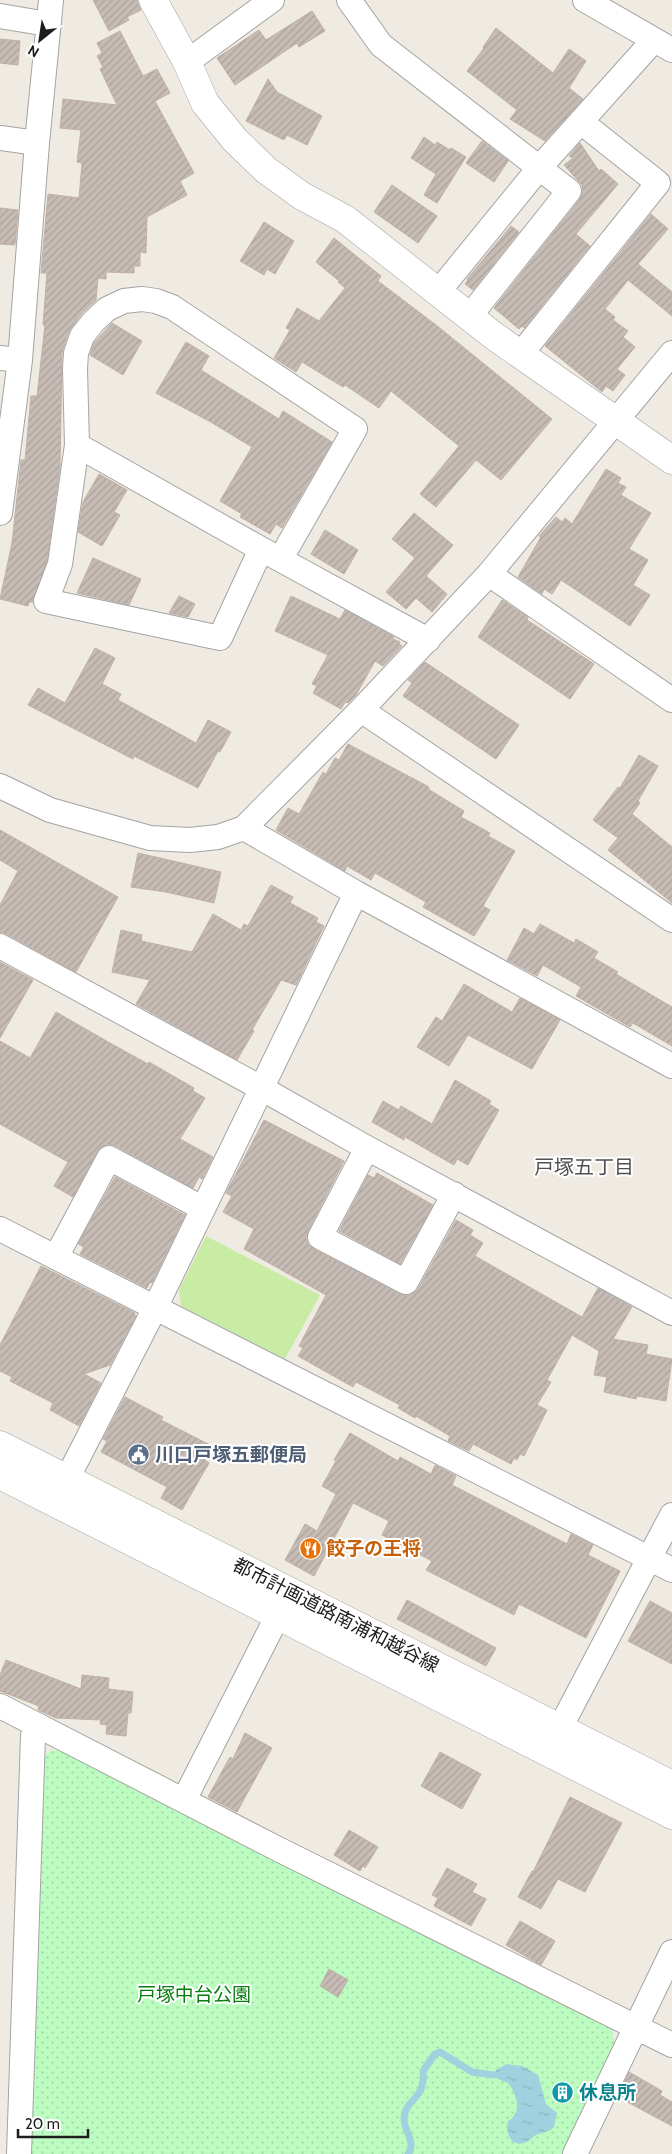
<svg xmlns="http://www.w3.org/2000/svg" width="672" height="2154" font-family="Cabin,'Noto Sans JP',sans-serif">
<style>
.grass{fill:#c9eca5}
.park{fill:url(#park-dots)}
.water{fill:url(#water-ripples)}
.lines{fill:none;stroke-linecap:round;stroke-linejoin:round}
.stream{stroke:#a0d1df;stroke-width:7}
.building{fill:url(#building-hatch);stroke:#c1b0a4}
.minor-casing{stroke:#a4a4a4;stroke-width:26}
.tertiary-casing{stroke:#a4a4a4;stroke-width:29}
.minor{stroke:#fff;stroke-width:24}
.tertiary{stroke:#fff;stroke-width:28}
.labels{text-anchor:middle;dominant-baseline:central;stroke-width:4;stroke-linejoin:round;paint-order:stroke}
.service-label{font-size:19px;font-weight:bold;fill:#4e5e75;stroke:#fff;text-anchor:start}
.food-label{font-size:19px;font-weight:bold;fill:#c56008;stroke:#fff;text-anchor:start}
.street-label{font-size:19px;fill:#1d1d1d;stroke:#fff}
.park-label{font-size:19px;fill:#077f0f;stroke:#fff}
.culture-label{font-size:19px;font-weight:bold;fill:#0d838f;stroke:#fff;text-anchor:start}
.neighbourhood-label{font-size:20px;fill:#505050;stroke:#fff}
</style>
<defs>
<pattern id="park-dots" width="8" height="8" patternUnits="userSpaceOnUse" patternTransform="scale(1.25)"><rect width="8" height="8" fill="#bcfcc0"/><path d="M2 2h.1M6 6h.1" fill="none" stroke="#a1d8a5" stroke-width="1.8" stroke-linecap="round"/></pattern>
<pattern id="water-ripples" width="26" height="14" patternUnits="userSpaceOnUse" patternTransform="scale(1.25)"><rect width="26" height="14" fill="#a0d1df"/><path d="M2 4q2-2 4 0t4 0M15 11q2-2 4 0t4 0" fill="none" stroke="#89b3bf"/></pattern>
<pattern id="building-hatch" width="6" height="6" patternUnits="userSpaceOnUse" patternTransform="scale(1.25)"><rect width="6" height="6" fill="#c6bcb5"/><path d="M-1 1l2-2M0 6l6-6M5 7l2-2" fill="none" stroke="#aaa19b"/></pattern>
</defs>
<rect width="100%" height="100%" fill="#efeae2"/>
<path class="grass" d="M206,1236l114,59 -35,64 -104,-53 -2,-16z"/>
<path class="park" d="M62,1749l549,278 5,20 -55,107h-534l15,-396 8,-7z"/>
<path class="water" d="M507,2064l15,2 16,9 8,29 11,9 -3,14c-5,5 -11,5 -18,8 -4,2 -6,6 -10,7 -15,7 -21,-9 -18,-21 15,-8 9,-27 0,-38l-10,-4 -4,-4 2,-5z"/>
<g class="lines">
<path class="stream" d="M408,2154c9,-11 -5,-24 -4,-37 2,-19 22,-17 19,-46l12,-17 5,-2 32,20 22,3"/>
</g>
<path class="building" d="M93,0h44l4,10 -14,7 2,3 -20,11z
M312,11l13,20 -26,16 -2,-4 -62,42 -18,-27 42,-28 7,10z
M496,28l57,45 16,-24 17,12 -17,27 14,11 -38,42 -35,-22 7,-9 -50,-39 17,-23 -1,-1z
M120,31l23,45 14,-7 13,24 -15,8 39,72 -14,8 7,14 -40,22 -1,36 -6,-1v14h-6v7l-28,-1v7l-8,-1 -2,22 -13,12 -14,19 -7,21 -2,115 -13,94 -14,41h-4l-1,4 -28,-7 12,-56 9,-83h4l6,-64h6l8,-71h-2l4,-52h-6l7,-79 31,4 3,-35 -5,-1 4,-32 -21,-2 3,-29 54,6 -17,-36 3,-2 -6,-11 5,-3 -5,-10z
M0,39l20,2 -2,24 -18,-2z
M268,79l9,13 45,24 -15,29 -20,-10 -3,5 -38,-19z
M424,137l11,8 2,-3 13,8 1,-2 15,9 -29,46 -13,-8 12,-21 -25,-16z
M482,141l26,20 -14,21 -28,-19z
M580,143l19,28 2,-2 17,15 -42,50 14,12 -66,82 -2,-2 -3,3 -25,-21 86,-109 3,-8 -1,-6 -18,-20 9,-7 -4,-2z
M392,185l45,31 -19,27 -44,-31z
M0,208l18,2 -3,35 -15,-1z
M651,214l17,15 -30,35 34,28v24l-44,-36 -23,29 10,8 -2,3 15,11 -5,6 12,10 -18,22 8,6 -12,16 -7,-5 -4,6 -57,-46z
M264,222l30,19 -19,33 -8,-5 -3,6 -24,-14z
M511,226l8,6 -46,58 -8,-6 3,-4 -1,-1z
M334,238l47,38 -3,5 58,44 116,94 -51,61 -25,-20 -40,47 -16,-13 39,-48 -68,-55 -12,17 -34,-23 -2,2 -41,-25 -6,10 -22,-14 16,-28 -4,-2 11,-20 22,13 26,-33 -7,-6 1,-1 -23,-19z
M112,323l30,18 -19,34 -33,-20 4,-12z
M186,342l23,14 -8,14 78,49 4,-8 49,31 -50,86 -6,-4 -6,10 -30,-17 2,-3 -22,-13 32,-54 -43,-26 -53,-28z
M606,469l15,9 -3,5 8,4 -5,8 30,18 -22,36 19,11 -15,25 17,10 -20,31 -69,-46 -9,14 -8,-5 -2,5 -24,-17 23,-40 -2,-1 17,-19 6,5 3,-4 7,6z
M99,474l28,16 -13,22 6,3 -18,31 -24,-14 5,-30z
M414,513l39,32 -27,31 21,18 -15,18 -16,-14 -10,11 -20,-17 29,-34 -23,-19z
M325,530l33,20 -14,24 -33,-20z
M93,558l48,21 -12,26 -52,-12z
M179,596l16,8 -7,13 -19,-4z
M291,596l49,23 5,-9 49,27 -1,2 7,3 -1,2 3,2 -19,20 -8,-5 -19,34 -8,8 -3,-1 -4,7 -28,-16 4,-7 -5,-2 16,-29 -53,-24z
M502,600l26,17 -1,3 67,44 -24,35 -92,-62z
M95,648l20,10 -13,26 19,10 -3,6 78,43 12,-23 23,12 -11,20 -2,-1 -20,37 -64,-32 -1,3 -105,-54 10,-17 27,15z
M425,662l94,63 -23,34 -93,-63 9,-13 -4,-3z
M348,744l81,43 -1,2 36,22 -3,6 29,16 -2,3 27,15 -32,55 7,4 -16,26 -51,-29 3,-5 -51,-29 -4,7 -24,-14 -2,5 -69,-41 12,-22 11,6 24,-42 3,2 9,-16 4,2z
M639,755l19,11 -20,35 2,2 -8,11 40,33v56l-64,-53 10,-12 -25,-18 25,-33 2,1z
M0,830l118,67 -42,75 -69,-38 -7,-2v-27l18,-34 -18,-11z
M138,853l83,19 -7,31 -48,-11 -35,-5z
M271,885l22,12 -3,6 28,15 -2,4 8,4 -28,59 -15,-5 -29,50 2,1 -17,29 -101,-56 14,-24 -38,-8 9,-42 21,5 -1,6 51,11 21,-38 28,16 3,-6 4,2z
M540,924l34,19 2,-4 22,13 -4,6 24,14 -2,2 56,33v39l-39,-23 -3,4 -54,-31 5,-9 -38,-22 -6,11 -30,-16 17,-32 10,6z
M0,962l33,18 -33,58z
M464,984l48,28 8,-14 40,22 -28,49 -64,-34 -19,31 -32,-19 19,-30 6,4z
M56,1012l54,31 38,21 1,-2 45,26 -1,3 12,7 -25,41 33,18 -11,22 -3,-2 -6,11 -77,-42 -8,-2 -7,3 -4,5 -24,45 -19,-11 14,-24 -68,-38v-83l30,17z
M455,1080l36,21 -2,3 10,6 -31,55 -11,-6 -3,6 -49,-28 -1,3 -32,-18 11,-21 16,9 2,-4 31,18z
M264,1120l80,41 -36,70 -2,7 2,6 6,5 86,45 7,2 7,-3 4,-4 38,-69 17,10 -3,5 13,8 -8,13 107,61 16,-29 34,19 -19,32 35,6 -2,9 26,5 -6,42 -29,-5 -1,3 -32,-7 3,-15 -13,-2 5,-24 -27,-16 -25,45 4,2 -14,23 10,5 -23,46 -4,-2 -3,6 -3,-2 -3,6 -38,-20 -4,7 -21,-10 2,-5 -34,-20 -1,2 -17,-10 2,-3 -44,-23 -3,5 -55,-31 5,-8 -4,-2 27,-51 -82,-46 10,-20 -31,-17 9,-16 -6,-3z
M377,1173l56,32 -33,59 -61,-33 29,-56 6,3z
M115,1177l70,38 -33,68 -2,-1 -3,6 -67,-34 4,-7 -6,-3z
M41,1266l94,47 -1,2 2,1 -26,49 -26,9 17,9 -22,43 -29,-16 3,-7 -43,-22 2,-4 -12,-6v-26z
M125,1397l38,20 -2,3 51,26 -7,14 4,3 -27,47 -21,-12 6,-11 -66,-35 6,-11 -4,-2z
M350,1433l48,28 2,-4 31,17 4,-9 21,11 -4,9 115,59 4,-10 22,11 -5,10 32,16 -34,67 -67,-34 -5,11 -88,-45 6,-9 -50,-26 7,-14 -36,-18 -39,73 -29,-16 20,-36 12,7 19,-37 -14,-8 14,-25 -2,-1z
M407,1600l89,48 -10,18 -89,-47z
M650,1601l22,12v51l-44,-23z
M6,1660l75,29 1,-14 27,3 -1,11 25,3 -2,21h-3l-2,23 -20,-2 1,-9 -7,-1 1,-4 -45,-2 -18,-8 1,-4 -39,-15v-16z
M245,1733l27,15 -35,64 -29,-15 22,-40 3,2z
M440,1752l41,22 -19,35 -41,-23z
M570,1797l52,26 -37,69 -27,-13 -17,30 -23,-12 14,-26 1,1z
M349,1830l29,17 -13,21 -2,-2 -3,5 -26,-16z
M447,1868l30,16 -5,8 14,7 -15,27 -37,-20 4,-8 -6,-3z
M520,1921l35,20 -14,24 -35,-20z
M329,1969l19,11 -10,17 -18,-11z
M629,2072l33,19 -2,4 12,7v24l-54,-29z"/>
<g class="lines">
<defs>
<path id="minor" d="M349,0l32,45 188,146 -100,126
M585,0l87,50
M0,16l48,8
M187,62l85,-62
M0,138l37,5
M438,292l102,-125 114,-127
M520,355l138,-172 -77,-61
M0,358l20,2
M77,445l184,104 167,91
M0,513l20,-153 17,-217 14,-143
M261,549l-41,89 -174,-37 14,-37 17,-119 -2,-76 1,-16 6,-17 12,-15 13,-12 17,-8 18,-2 14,2 16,6 183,122 -74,129
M489,574l183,126
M361,710l311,210
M0,786l50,24 100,28 40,2 28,-3 26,-9 117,-118 128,-136 183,-221
M244,828l112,65 316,173
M0,946l261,142 106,60 305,165
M367,1148l-47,89 86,45 48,-88
M0,1229l672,341
M56,1257l53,-99 93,50
M67,1479l88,-171 201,-415
M0,1706l278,143 394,196
M560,1728l112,-213
M184,1800l94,-185
M19,2154l14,-418 3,-11
M575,2154l97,-202"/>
<path id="tertiary" d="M153,0l34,62 18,41 30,37 31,30 36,26 43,23 149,117 178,124
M0,1445l672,340
M0,1475l672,340"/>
</defs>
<use href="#minor" class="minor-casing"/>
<use href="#tertiary" class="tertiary-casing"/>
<use href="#minor" class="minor"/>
<use href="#tertiary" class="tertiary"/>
</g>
<defs>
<symbol id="civic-disc" viewBox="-11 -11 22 22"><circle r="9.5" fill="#5c6f8a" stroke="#fff"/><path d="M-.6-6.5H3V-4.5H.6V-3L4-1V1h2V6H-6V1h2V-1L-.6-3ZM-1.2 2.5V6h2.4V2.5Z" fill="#fff"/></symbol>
<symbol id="restaurant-disc" viewBox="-11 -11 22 22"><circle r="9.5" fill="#e8710a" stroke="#fff"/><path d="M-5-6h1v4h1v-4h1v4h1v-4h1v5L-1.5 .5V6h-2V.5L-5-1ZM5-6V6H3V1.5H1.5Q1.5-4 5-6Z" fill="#fff"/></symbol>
<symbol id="building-disc" viewBox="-11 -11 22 22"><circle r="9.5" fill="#0f9aa8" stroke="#fff"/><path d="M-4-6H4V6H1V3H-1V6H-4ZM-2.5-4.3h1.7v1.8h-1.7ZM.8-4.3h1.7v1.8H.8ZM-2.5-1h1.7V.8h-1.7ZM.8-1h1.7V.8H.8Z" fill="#fff"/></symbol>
</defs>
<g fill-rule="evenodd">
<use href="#civic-disc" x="126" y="1442" width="25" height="25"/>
<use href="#restaurant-disc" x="298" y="1536" width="25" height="25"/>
<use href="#building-disc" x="550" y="2080" width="25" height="25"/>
</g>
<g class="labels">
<g class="service-label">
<text x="155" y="1454">川口戸塚五郵便局</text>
</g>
<g class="food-label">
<text x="326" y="1548">餃子の王将</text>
</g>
<g class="street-label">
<text transform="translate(336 1615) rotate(27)">都市計画道路南浦和越谷線</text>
</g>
<g class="park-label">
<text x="194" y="1994">戸塚中台公園</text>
</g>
<g class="culture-label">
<text x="579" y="2092">休息所</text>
</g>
<g class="neighbourhood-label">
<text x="584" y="1167">戸塚五丁目</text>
</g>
</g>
<g transform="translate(40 40) rotate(210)" stroke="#ffffff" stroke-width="4" paint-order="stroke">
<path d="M0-4L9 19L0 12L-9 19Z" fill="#1d1d1d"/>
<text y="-8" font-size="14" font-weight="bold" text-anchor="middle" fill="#1d1d1d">N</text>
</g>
<path d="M18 2129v8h70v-8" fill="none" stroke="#1d1d1d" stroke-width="2.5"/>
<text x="25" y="2129" font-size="15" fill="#1d1d1d" stroke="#ffffff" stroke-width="4" paint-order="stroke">20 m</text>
</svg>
